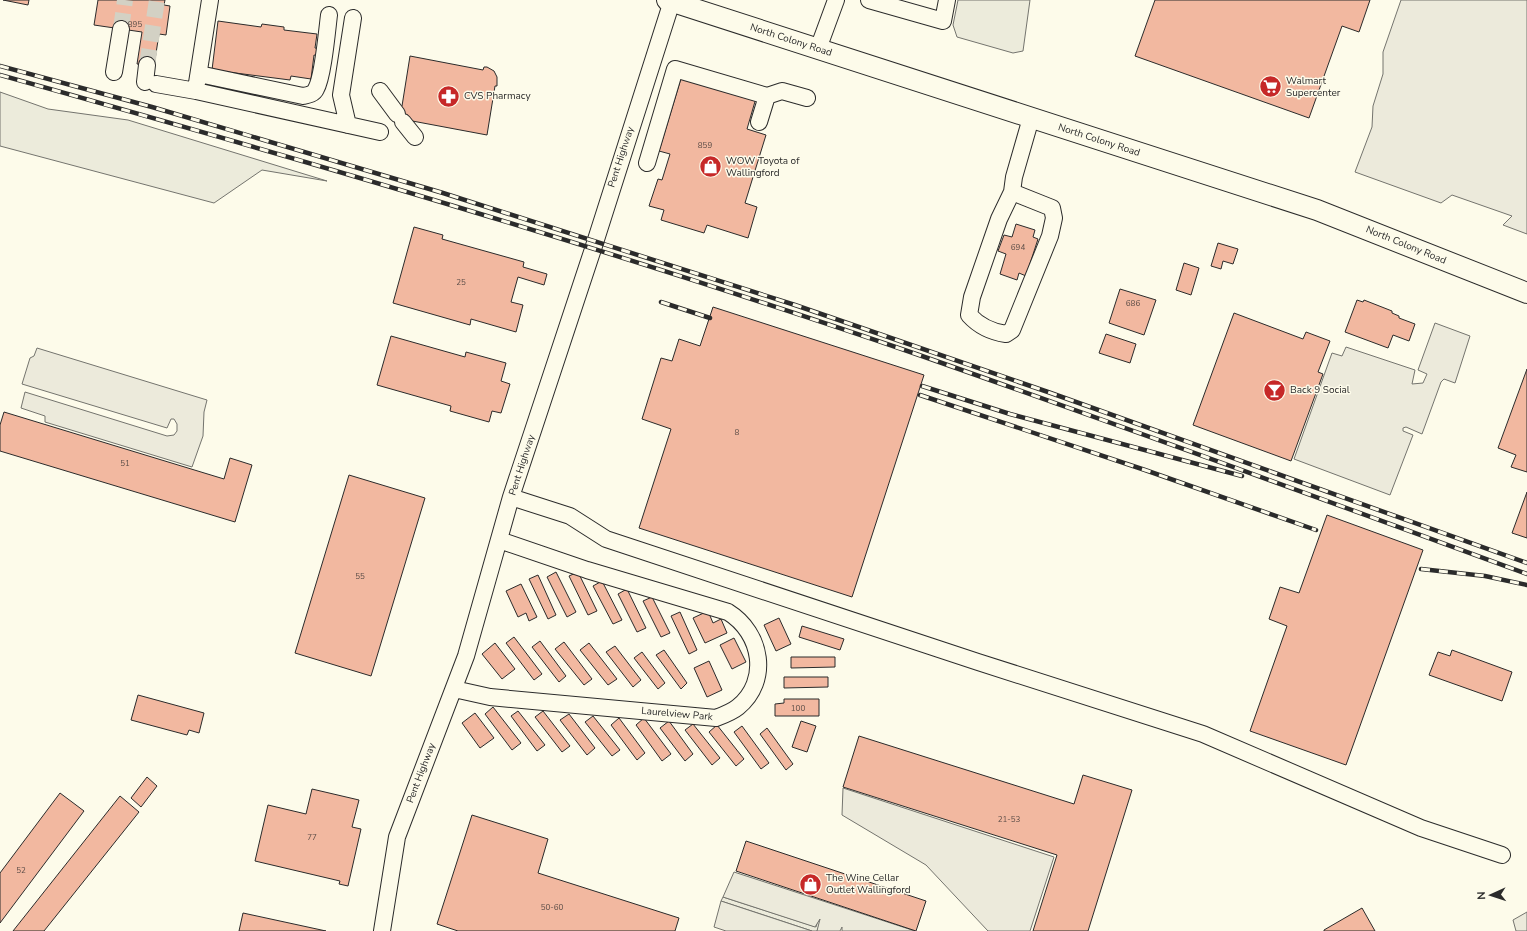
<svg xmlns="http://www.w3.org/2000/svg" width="1527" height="931" font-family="'Nunito Sans',sans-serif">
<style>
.green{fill:#ecebdb;stroke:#74746e}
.parking{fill:#eceadb;stroke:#74746e}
.building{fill:#f2b8a0;stroke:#2b2b2b}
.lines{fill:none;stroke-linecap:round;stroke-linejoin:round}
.minor-tunnel{stroke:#d3d1c4;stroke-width:16;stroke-dasharray:16 8;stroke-linecap:butt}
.minor-casing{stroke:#2b2b2b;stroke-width:18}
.major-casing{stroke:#2b2b2b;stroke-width:22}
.minor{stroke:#fdfbea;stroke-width:16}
.major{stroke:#fdfbea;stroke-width:20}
.rail-casing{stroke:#2b2b2b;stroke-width:4.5}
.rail{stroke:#fdfbea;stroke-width:3;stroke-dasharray:9;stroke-linecap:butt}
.labels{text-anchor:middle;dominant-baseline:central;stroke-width:3;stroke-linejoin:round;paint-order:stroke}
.number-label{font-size:8px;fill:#5d4e48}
.street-label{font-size:10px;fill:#2b2b2b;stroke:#fdfbea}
.poi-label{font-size:10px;fill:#2b2b2b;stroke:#fdfbea;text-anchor:start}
</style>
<rect width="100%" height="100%" fill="#fdfbea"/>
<path class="green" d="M958,0h72l-7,51 -10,2 -56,-16 -4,-12z
M0,92l48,17 80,11 199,61 -65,-11 -48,33 -214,-57z
M723,897l93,30 2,-7h3l-4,11h-5l-91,-30z"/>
<path class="parking" d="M1401,0h126v234l-24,-9 9,-9 -60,-21 -11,8 -86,-31 17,-45 1,-21 10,-32v-22z
M1435,323l35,13 -15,47 -11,-4 -3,3 -19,52 -16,-7 -3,1v3l10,4 -23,60 -96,-36 38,-106 10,3 4,-9 69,23 -3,14 11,-1 4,-9 -9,-4z
M37,348l170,52 -3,12 -1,24 -11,31 -147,-45v-6l-24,-8 4,-16 142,44 7,-1 3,-4v-7l-3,-5h-3l-4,9 -145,-44 8,-26 4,-2z
M843,788l211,69 -24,74h-42l-62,-66 -84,-50z
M734,872l181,59h-73v-4l-2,4h-23l3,-12 -5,8 -92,-30z
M721,901l91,30h-86l-12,-4z
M1527,912v19h-11l-3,-11z"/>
<path class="building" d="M3,0h26l-1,5z
M98,0h67l-1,5 6,1 -4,29 -7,-1 -5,32 -17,-2 5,-32 -48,-7z
M1155,0h215l-11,32 -17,-6 -33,92 -174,-62z
M218,21l43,6 1,-3 22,3v3l33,4 -2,14 5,1 -1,7 -5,-1 -3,24 -20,-3 -1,4 -78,-10z
M410,56l73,14 1,-3h3l7,4 3,6v9h-2l-8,49 -80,-15 -9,7 -6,-9 10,-12z
M682,75l74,23 -9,31 19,6 -21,68 12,4 -9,31 -41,-13 -3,8 -43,-13 3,-10 -15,-4 9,-27 4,1 8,-26 -11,-3z
M1016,224l19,6 -2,7 5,2 -12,37 -7,-3 -2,7 -17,-6 6,-20 -8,-3 6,-16 8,2z
M414,227l29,8 -1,4 82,23 -1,5 24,7 -3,11 -26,-8 -7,25 12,3 -7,27 -45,-13 -1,6 -77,-22z
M1218,243l20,6 -5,15 -10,-3 -2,8 -10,-3z
M1184,263l15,5 -8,27 -15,-5z
M1120,289l36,11 -12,35 -35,-12z
M1357,300l6,2 1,-2 28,11v2l7,3v2l16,6 -6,17 -16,-6 -5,13 -43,-16z
M713,307l211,68 -72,222 -213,-69 32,-99 -29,-10 19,-61 11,3 7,-22 21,7z
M1234,313l69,26 3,-7 24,9 -12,31 5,2 -32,87 -98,-36z
M1106,334l30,10 -6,19 -31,-10z
M391,336l74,21 1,-5 40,11 -5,18 9,3 -9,29 -9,-2 -3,11 -39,-11 1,-5 -74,-21z
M1527,369v103l-16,-5 5,-12 -18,-7z
M4,412l220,67 6,-21 22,7 -17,57 -235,-71v-26z
M349,475l76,23 -54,178 -76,-23z
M1527,492v46l-15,-5z
M1327,515l96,35 -77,215 -96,-34 37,-105 -18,-7 11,-32 19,6z
M556,572l20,40 -9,5 -20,-40z
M578,572l19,39 -9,4 -19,-39z
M538,575l18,40 -8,4 -19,-40z
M602,581l20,39 -9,4 -20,-38z
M521,584l16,33 -8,4 -3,-8 -8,4 -12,-26z
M627,589l19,39 -9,4 -19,-38z
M652,597l18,36 -9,4 -18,-36z
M708,611l5,12 8,-4 6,14 -22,10 -12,-25z
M680,612l17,38 -8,4 -18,-38z
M779,618l12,26 -15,7 -12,-26z
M802,626l42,13 -4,11 -41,-13z
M514,637l28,37 -8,6 -28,-37z
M734,638l12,24 -14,7 -12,-24z
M540,641l26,35 -7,6 -27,-35z
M564,642l28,37 -8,6 -29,-36z
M495,643l20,26 -13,10 -20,-25z
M589,643l28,36 -9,6 -28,-35z
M615,646l26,34 -8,7 -27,-35z
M664,650l23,33 -6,6 -25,-34z
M1452,650l60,22 -10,29 -73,-26 9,-23 12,4z
M642,652l23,31 -7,6 -24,-31z
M791,657h44v10l-44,1z
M709,661l13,29 -15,7 -13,-29z
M784,677h44v10l-44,1z
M138,695l66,18 -5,20 -10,-3 -2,5 -56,-15z
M784,699h35v17h-44v-12l9,-1z
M493,707l28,36 -9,7 -27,-36z
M518,711l27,34 -8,6 -26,-35z
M543,711l27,35 -8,6 -27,-35z
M475,713l19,25 -14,10 -18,-25z
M569,714l26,34 -8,7 -27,-35z
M593,716l27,34 -8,6 -27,-34z
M619,718l26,35 -8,7 -26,-35z
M644,718l27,36 -9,7 -26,-36z
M669,721l24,33 -8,7 -25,-33z
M801,721l15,5 -9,26 -15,-5z
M693,724l27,34 -8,7 -27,-35z
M717,725l27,34 -8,7 -27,-34z
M742,726l27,37 -8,6 -27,-37z
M767,728l26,36 -7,6 -26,-36z
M859,736l215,68 9,-29 49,15 -44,141h-55l24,-76 -214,-68z
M147,777l10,9 -16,21 -10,-9z
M312,789l47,11 -7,27 9,2 -13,57 -9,-2 1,-3 -85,-20 13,-56 38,9z
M60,793l24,18 -84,112v-50z
M120,796l19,16 -95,119h-31z
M472,815l76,24 -10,34 141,45 -4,13h-217l-21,-7z
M746,841l180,60 -10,30 -180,-60z
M1362,908l13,23h-51v-1z
M243,913l83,18h-87z"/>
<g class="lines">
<path class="minor-tunnel" d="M121,29l4,-29
M147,65l10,-65"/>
<defs>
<path id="minor" d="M869,0l74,21 4,-21
M818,49l18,-49
M114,72l7,-43
M199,74l104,22c5,-1 11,-2 13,-7 7,-12 11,-58 13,-74
M145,82l2,-17
M197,83l13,-83
M156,84l40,7 184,41
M380,91l17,23
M403,122l12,15
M759,122l8,-26
M348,125l-7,-30 12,-77
M647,163l28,-94 92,27 15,-5 25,7
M1012,192l40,16 2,10 -4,18 -38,94 -6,4c-14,-2 -27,-8 -37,-19l3,-18 27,-78 13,-27 2,-15 17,-59
M511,497l59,19 36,23 372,123 225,72 218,94 81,27
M454,689l36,8 226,21c8,-3 16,-6 22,-11 32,-26 24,-74 -10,-95l-141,-42 -88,-30
M382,931l15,-94 69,-181 45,-159 82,-248 79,-248"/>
<path id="major" d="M667,0l650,210 210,83"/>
</defs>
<use href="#minor" class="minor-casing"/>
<use href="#major" class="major-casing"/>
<use href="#minor" class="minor"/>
<use href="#major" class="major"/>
<defs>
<path id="rail" d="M0,66l152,41 291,86 352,112 253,87 479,171
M0,75c308,86 616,176 919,280 203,71 406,145 608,219
M661,302l49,16
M922,386l88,28 232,62
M920,395l225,75 171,60
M1421,569l64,7 42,9"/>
</defs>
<use href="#rail" class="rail-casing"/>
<use href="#rail" class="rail"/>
</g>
<defs>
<symbol id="supermarket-disc" viewBox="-11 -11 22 22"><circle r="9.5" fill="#c62828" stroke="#fdfbea"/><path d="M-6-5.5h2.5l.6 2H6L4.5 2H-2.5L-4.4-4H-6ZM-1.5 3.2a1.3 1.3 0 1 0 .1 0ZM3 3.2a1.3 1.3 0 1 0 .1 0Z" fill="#fff"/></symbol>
<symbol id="pharmacy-disc" viewBox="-11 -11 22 22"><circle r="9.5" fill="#c62828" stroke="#fdfbea"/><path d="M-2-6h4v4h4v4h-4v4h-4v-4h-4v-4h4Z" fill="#fff"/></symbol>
<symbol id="shop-disc" viewBox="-11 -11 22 22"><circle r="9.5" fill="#c62828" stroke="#fdfbea"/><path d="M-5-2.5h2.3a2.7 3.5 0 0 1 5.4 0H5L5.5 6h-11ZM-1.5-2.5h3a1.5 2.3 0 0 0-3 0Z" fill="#fff"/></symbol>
<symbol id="bar-disc" viewBox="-11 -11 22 22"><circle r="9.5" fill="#c62828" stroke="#fdfbea"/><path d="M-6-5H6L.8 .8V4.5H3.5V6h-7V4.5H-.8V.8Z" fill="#fff"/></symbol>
</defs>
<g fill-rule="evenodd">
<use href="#supermarket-disc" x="1258" y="74" width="25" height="25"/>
<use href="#pharmacy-disc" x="436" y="84" width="25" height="25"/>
<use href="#shop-disc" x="698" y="154" width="25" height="25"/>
<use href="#bar-disc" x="1262" y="378" width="25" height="25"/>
<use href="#shop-disc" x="798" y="872" width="25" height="25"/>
</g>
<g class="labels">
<g class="number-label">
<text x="135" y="24">895</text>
<text x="705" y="145">859</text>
<text x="1018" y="247">694</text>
<text x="461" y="282">25</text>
<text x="1133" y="303">686</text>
<text x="737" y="432">8</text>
<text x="125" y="463">51</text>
<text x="360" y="576">55</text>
<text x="798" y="708">100</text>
<text x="1009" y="819">21-53</text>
<text x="312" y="837">77</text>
<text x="21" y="870">52</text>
<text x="552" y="907">50-60</text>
</g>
<g class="street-label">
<text transform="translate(791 40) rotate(18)">North Colony Road</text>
<text transform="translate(1099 140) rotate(18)">North Colony Road</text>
<text transform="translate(621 157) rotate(-72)">Pent Highway</text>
<text transform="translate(1406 245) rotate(22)">North Colony Road</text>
<text transform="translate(522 465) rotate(-72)">Pent Highway</text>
<text transform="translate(677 714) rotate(5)">Laurelview Park</text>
<text transform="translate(421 773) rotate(-69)">Pent Highway</text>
</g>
<g class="poi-label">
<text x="1286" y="81">Walmart<tspan x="1286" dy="12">Supercenter</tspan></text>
<text x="464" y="96">CVS Pharmacy</text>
<text x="726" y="161">WOW Toyota of<tspan x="726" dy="12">Wallingford</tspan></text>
<text x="1290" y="390">Back 9 Social</text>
<text x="826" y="878">The Wine Cellar<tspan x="826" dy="12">Outlet Wallingford</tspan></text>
</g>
</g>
<g transform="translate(1491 895) rotate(267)" stroke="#fdfbea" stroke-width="3" paint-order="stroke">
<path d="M0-3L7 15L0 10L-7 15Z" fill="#2b2b2b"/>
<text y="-6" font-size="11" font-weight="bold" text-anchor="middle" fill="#2b2b2b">N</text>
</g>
</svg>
